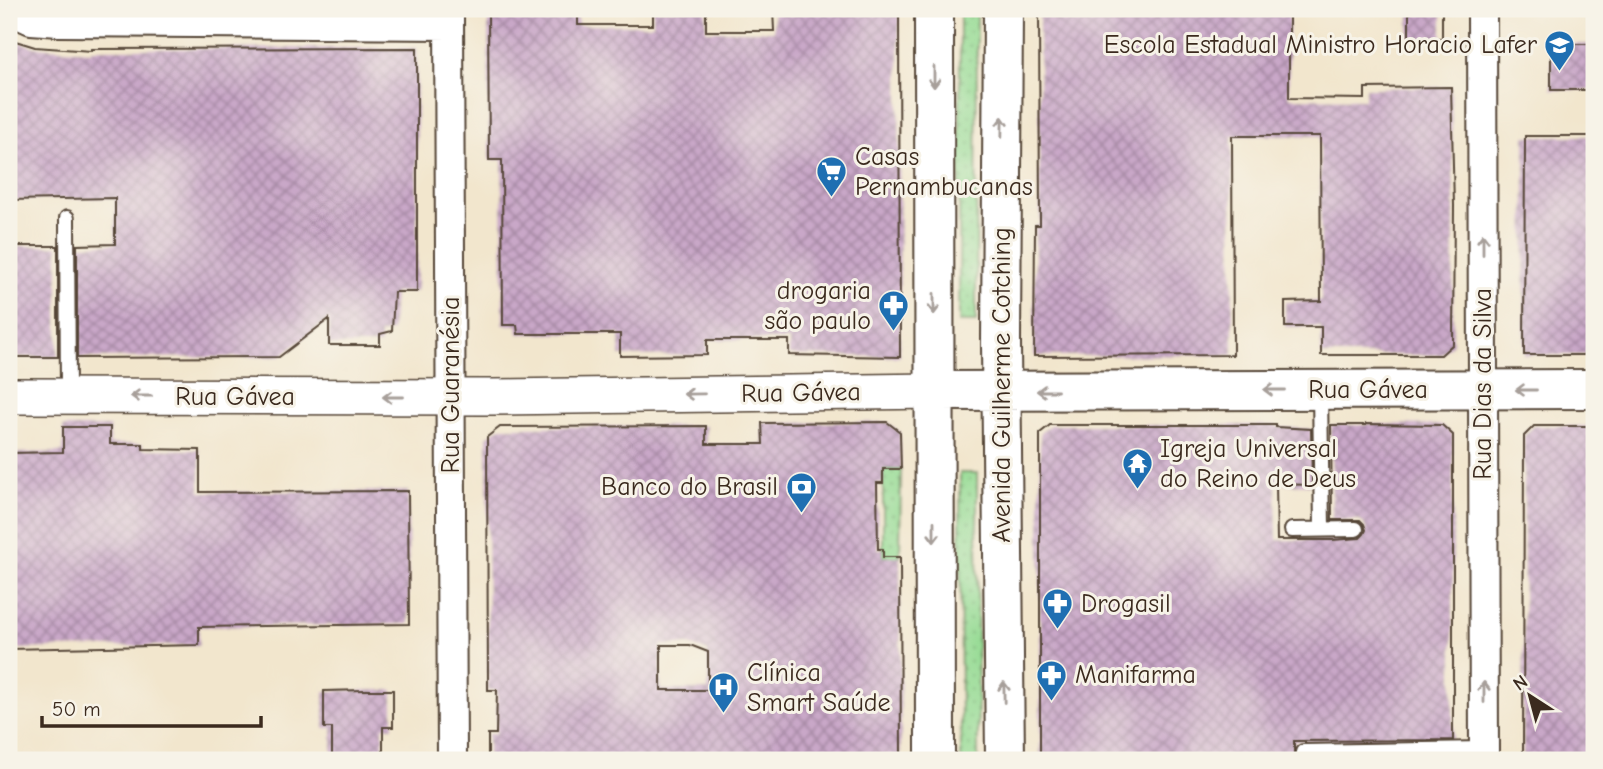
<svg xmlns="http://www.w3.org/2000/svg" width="1603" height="769" font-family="'Comic Neue',sans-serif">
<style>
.grass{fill:url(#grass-dots);stroke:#688259;stroke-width:2}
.building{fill:url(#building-cross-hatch);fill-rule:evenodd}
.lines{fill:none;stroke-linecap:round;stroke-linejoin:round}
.service-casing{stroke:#564638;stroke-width:18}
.minor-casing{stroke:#564638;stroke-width:32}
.tertiary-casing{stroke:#564638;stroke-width:38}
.secondary-casing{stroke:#564638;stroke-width:42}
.service{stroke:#fff;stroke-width:14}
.minor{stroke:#fff;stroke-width:28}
.tertiary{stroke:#fff;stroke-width:35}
.secondary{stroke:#fff;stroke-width:38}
.oneway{stroke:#a79f9a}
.labels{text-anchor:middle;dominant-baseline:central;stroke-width:6;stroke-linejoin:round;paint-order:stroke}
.poi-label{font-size:26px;fill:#3b2a1e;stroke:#f7f3e8;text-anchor:start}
.street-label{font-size:26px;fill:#3b2a1e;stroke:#f7f3e8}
</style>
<defs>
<pattern id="grass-dots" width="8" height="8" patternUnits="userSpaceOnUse" patternTransform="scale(1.75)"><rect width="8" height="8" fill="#96db94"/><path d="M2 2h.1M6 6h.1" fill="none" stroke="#82bc7f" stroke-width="1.8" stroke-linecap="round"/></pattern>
<pattern id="building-cross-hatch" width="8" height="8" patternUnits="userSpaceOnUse" patternTransform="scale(1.75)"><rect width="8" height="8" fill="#c9a7c8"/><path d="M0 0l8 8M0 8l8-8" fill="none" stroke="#a488a2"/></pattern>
</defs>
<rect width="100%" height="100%" fill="#f7f3e8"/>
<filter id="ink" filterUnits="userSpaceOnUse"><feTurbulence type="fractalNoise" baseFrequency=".0143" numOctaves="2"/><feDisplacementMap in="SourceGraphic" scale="14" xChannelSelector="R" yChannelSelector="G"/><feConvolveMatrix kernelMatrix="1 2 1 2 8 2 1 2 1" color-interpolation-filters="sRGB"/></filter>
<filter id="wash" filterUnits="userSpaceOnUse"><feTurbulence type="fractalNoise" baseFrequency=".00686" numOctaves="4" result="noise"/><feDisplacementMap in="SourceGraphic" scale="28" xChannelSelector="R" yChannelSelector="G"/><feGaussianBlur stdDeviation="1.57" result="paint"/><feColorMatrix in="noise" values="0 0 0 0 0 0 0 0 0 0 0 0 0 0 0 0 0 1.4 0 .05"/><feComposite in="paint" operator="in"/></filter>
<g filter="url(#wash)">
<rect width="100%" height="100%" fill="#f2e6cd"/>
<path class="grass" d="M960,9h17l-1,313h-17z
M883,469h18l-1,88h-17z
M960,473h17l1,287h-17z"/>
<g id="blocks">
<path class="building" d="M488,9h90v16h75v-16h53v22h68l-1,-22h126l1,348 -111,-2v-15h-82v15l-87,1v-22h-102l-1,-9h-14l-1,-165h-13z
M1039,9h250v89l76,1v-11l86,-1 3,118 -1,139 -12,11h-120v-28h-36v-25l36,-1 -1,-165h-88l1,219 -199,1 1,-131h5z
M1409,9h33v30l-33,-1z
M9,39l26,8 56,4v-2l326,-1v244h-23l-2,39 -12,3v11h-51v-26l-50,38 -202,1v-113l38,-1v-46l-106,2z
M1551,44h43v46h-43z
M1525,136h69v219h-70z
M9,246h49v111h-49z
M887,422l13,10 1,37h-18v14h-6l1,66h5v8h17l1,203h-413v-26h8l1,-44h-9l-1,-253 13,-10 206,-1v18h57l-1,-21zM661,645h29l18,7v38h-47z
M1366,424l76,1 11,10v305l-159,1v19h-254v-327l10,-8h226v2l35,2 1,56 -36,-1 1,56h55l28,-2 4,-4 2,-4 -2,-6 -4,-4h-28l-1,-95h35z
M1534,426h60v334h-71l1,-324z
M63,427h47v17h33v5l57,1v42l208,-1 1,133 -210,3v18l-190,4v-196l54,-1z
M366,690h27v37h-10v33h-51v-32h-8v-37z"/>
</g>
</g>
<g filter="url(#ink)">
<use href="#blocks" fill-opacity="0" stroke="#564638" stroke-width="2"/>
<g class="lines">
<defs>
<path id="service" d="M67,218l1,177
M1320,392l2,137
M1292,530l64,-1
M1303,752l181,-3"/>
<path id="minor" d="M449,9l3,751
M1482,9l2,751
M9,10l22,10 28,2 390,3"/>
<path id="tertiary" d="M9,396l483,1 442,-6"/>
<path id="secondary" d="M934,9l1,751
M1003,9l-2,334 4,417
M934,391l660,-2"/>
</defs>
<use href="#service" class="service-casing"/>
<use href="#minor" class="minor-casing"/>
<use href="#tertiary" class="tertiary-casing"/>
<use href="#secondary" class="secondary-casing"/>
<use href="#service" class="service"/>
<use href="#minor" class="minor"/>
<use href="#tertiary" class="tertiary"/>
<use href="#secondary" class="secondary"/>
</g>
<defs><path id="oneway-shaft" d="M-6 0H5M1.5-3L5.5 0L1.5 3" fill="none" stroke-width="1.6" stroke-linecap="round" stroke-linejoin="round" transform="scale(1.75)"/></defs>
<g class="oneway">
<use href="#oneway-shaft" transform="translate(934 77) rotate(90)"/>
<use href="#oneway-shaft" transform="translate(1002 127) rotate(-89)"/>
<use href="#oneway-shaft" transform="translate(1483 244) rotate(-90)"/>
<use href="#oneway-shaft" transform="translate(934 304) rotate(90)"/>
<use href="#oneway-shaft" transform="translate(1274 390) rotate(180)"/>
<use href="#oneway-shaft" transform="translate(1526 390) rotate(180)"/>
<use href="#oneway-shaft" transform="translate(1047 391) rotate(180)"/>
<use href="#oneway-shaft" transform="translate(694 394) rotate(179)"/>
<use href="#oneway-shaft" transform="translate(141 396) rotate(-180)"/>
<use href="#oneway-shaft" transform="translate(393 397) rotate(-180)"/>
<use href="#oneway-shaft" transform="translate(934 532) rotate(90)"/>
<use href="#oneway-shaft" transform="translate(1004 692) rotate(-91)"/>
<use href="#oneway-shaft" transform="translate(1484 692) rotate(-90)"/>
</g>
</g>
<defs>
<symbol id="school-pin" viewBox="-11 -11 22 30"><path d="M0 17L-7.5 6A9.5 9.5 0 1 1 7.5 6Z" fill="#1f6fb2" stroke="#f7f3e8"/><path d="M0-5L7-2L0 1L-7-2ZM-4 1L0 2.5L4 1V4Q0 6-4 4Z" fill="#fff"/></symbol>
<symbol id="supermarket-pin" viewBox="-11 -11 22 30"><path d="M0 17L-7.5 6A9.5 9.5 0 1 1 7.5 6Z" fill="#1f6fb2" stroke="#f7f3e8"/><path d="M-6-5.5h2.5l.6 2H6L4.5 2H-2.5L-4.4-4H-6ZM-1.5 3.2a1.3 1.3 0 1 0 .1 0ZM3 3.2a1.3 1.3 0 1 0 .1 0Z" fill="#fff"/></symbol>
<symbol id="pharmacy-pin" viewBox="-11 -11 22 30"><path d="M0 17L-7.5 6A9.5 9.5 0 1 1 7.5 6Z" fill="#1f6fb2" stroke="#f7f3e8"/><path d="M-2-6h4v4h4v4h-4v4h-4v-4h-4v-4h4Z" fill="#fff"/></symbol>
<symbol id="temple-pin" viewBox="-11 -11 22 30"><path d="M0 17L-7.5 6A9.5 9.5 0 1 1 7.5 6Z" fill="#1f6fb2" stroke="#f7f3e8"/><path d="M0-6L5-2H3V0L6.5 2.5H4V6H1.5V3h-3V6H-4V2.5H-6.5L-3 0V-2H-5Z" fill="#fff"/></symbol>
<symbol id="bank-pin" viewBox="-11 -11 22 30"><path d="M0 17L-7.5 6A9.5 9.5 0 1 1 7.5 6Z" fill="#1f6fb2" stroke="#f7f3e8"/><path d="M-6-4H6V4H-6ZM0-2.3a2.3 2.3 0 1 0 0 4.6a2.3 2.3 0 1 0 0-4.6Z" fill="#fff"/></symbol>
<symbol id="hospital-pin" viewBox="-11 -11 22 30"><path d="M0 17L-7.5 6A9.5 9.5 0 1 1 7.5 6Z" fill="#1f6fb2" stroke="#f7f3e8"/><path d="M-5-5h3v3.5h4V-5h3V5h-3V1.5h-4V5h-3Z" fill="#fff"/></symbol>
</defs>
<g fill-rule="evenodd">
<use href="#school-pin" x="1542" y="28" width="35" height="47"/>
<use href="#supermarket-pin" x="814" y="154" width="35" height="47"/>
<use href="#pharmacy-pin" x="876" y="288" width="35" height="47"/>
<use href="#temple-pin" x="1120" y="446" width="35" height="47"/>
<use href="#bank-pin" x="784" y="470" width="35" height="47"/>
<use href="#pharmacy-pin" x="1040" y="586" width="35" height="47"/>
<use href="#pharmacy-pin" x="1034" y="658" width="35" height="47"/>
<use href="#hospital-pin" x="706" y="670" width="35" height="47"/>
</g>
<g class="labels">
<g class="poi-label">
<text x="1537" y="45" text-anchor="end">Escola Estadual Ministro Horacio Lafer</text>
<text x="855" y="157">Casas<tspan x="855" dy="30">Pernambucanas</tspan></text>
<text x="871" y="291" text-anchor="end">drogaria<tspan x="871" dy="30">são paulo</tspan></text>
<text x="1160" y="449">Igreja Universal<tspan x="1160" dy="30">do Reino de Deus</tspan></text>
<text x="778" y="487" text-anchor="end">Banco do Brasil</text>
<text x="1081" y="604">Drogasil</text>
<text x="747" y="673">Clínica<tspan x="747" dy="30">Smart Saúde</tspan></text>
<text x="1075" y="675">Manifarma</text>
</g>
<g class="street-label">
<text transform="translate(1483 384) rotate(-90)">Rua Dias da Silva</text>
<text transform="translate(451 385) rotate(-90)">Rua Guaranésia</text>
<text transform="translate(1002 385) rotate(-90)">Avenida Guilherme Cotching</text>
<text x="1368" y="390">Rua Gávea</text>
<text transform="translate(801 393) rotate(-1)">Rua Gávea</text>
<text x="235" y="397">Rua Gávea</text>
</g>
</g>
<rect width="1603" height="769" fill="none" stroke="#f7f3e8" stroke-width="35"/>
<g transform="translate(1530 696) rotate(324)" stroke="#f7f3e8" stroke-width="5" paint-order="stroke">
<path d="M0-5L12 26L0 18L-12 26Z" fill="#3b2a1e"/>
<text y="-10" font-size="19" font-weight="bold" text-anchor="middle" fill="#3b2a1e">N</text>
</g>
<path d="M42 716v10h219v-10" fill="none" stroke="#3b2a1e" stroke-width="3.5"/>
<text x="52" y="716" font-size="21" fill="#3b2a1e" stroke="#f7f3e8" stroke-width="5" paint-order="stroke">50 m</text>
</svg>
